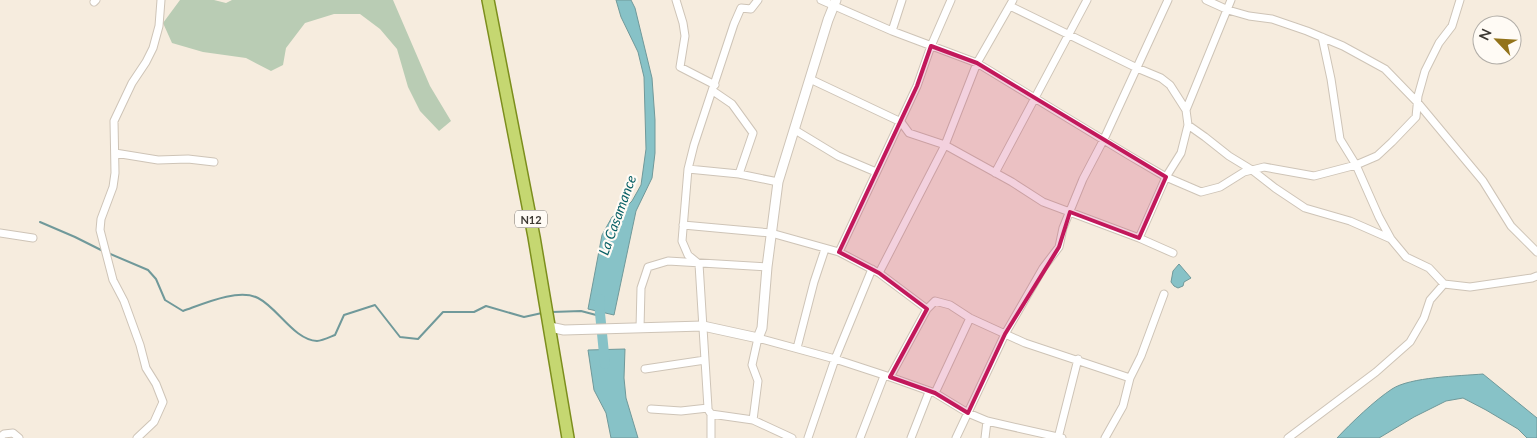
<svg xmlns="http://www.w3.org/2000/svg" width="1537" height="438" font-family="Lato,sans-serif">
<style>
.green{fill:#b9ccb4}
.water{fill:#87c2c7;stroke:#70999a}
.lines{fill:none;stroke-linecap:round;stroke-linejoin:round}
.stream{stroke:#70999a;stroke-width:2}
.river{stroke:#87c2c7;stroke-width:10}
.minor-casing{stroke:#cec4b7;stroke-width:9}
.tertiary-casing{stroke:#cec4b7;stroke-width:11}
.primary-casing{stroke:#7c8e1d;stroke-width:14}
.minor{stroke:#fff;stroke-width:7}
.tertiary{stroke:#fff;stroke-width:9}
.primary{stroke:#c5d771;stroke-width:11}
.marked{fill:#c2185b;fill-opacity:0.2;stroke:#c2185b;stroke-width:4;stroke-linejoin:round}
.labels{text-anchor:middle;dominant-baseline:central;stroke-width:4.5;stroke-linejoin:round;paint-order:stroke}
.shield{fill:#fffbf5;stroke:#76726c;stroke-width:1}
.shield-label{font-size:11px;font-weight:bold;fill:#3c3832}
.water-label{font-size:14px;font-style:italic;fill:#045d63;stroke:#fffbf5}
</style>
<rect width="100%" height="100%" fill="#f6ecde"/>
<path class="green" d="M180,0h34l12,3 6,-3h161l37,86 21,35 -12,10 -19,-20 -12,-24 -11,-38 -17,-20 -20,-15h-26l-29,9 -19,25 -3,17 -12,6 -25,-13 -43,-6 -31,-9 -9,-20z"/>
<path class="water" d="M616,0h15l4,8 17,70 3,42v33l-3,25 -16,33 -22,104 -26,-6 14,-74 10,-18 11,-7 9,-9 9,-16 5,-36 -2,-72 -6,-25 -17,-35z
M1179,264l12,14 -7,4 -1,4 -5,2 -4,-2 -3,-4 2,-11z
M625,349l-1,29 2,20 12,40h-27l-5,-25 -12,-23 -6,-40z
M1483,374l54,44v20h-10l-9,-9 -32,-19 -23,-12 -17,3 -32,16 -35,21h-42c14,-15 38,-38 55,-49 18,-12 67,-13 91,-15z"/>
<g class="lines">
<path class="stream" d="M40,222l35,15 28,14
M108,253l40,17 8,9 9,21 18,11c20,-7 55,-23 75,-13 20,10 36,42 59,43 5,0 13,-4 18,-6l9,-20 31,-10 25,32 18,2 25,-27h31l12,-6 38,11 18,-4
M552,312l29,-1 19,5"/>
<path class="river" d="M600,299l-1,4 6,61"/>
<defs>
<path id="minor" d="M676,0l7,23 2,13 -5,31 35,18
M821,0l71,31 85,32 153,93 36,21 35,15 19,-5 24,-15 20,-5 50,9 42,-11 21,-9 15,-14 24,-25 2,-21 7,-25 14,-28 13,-17 8,-26
M1206,0l22,10 21,6 23,3 35,12 36,15 42,23 33,34 65,78 28,45 26,26
M94,2l2,-2
M1010,6l127,62 24,10 9,7 16,25
M892,31l10,-31
M1322,37l9,42 9,60 16,26 23,52 12,22 15,18 23,11 15,16
M810,79l91,43 8,11 36,12 67,37 31,20 96,36 34,15
M713,91l19,13 21,29 -14,41
M1188,125l17,12 24,19 23,14 23,18 30,20 45,13 41,18
M795,130l43,26 38,16
M115,153l43,7 30,-1 26,3
M688,169l51,5 39,8
M995,173l92,-173
M683,225l88,8 68,19 40,21 48,36
M0,233l33,5
M1139,238l27,-61 15,-24 7,-28 -2,-15 45,-110
M839,252l78,-166 14,-40 20,-46
M879,273l66,-128 32,-82 36,-63
M640,328l1,-40 7,-21 20,-6 99,6
M797,348l17,-66 11,-33
M645,369l60,-9
M890,377l37,-68 8,-8 15,4 20,13 55,25 105,35
M935,393l35,-75
M651,409l30,2 27,-3 -9,-144 -11,-9 -6,-14 6,-72 6,-24 40,-121 7,-16 10,1 7,-9
M709,411l2,3v24
M711,414l42,6 39,18
M753,420l5,-39 -6,-16 6,-27 77,21 55,18 45,16 33,20 19,8 75,17
M0,437l4,-3 9,-1 6,5
M137,438l17,-16 9,-20 -7,-18 -10,-16 -6,-23 -16,-44 -11,-21 -13,-50 1,-11 12,-32 2,-14 -1,-52 18,-38 14,-21 7,-14 6,-22 2,-26
M808,438l27,-79 37,-90
M860,438l24,-62
M911,438l18,-46
M956,438l49,-104 38,-66 16,-21 4,-19 20,-49 21,-40 64,-139
M985,438l2,-17
M1058,438l20,-79
M1105,438l18,-32 7,-28 11,-22 23,-62
M1288,438l88,-66 34,-30 14,-24 6,-18 14,-16 26,3 62,-9 5,-2"/>
<path id="tertiary" d="M550,327l14,3 139,-4 55,12 4,-10 5,-61 11,-85 50,-162 8,-20"/>
<path id="primary" d="M488,0l46,237 34,201"/>
</defs>
<use href="#minor" class="minor-casing"/>
<use href="#tertiary" class="tertiary-casing"/>
<use href="#primary" class="primary-casing"/>
<use href="#minor" class="minor"/>
<use href="#tertiary" class="tertiary"/>
<use href="#primary" class="primary"/>
</g>
<path class="marked" d="M931,46l46,17 189,114 -27,61 -69,-26 -11,35 -54,87 -37,79 -33,-20 -45,-16 37,-68 -48,-36 -40,-21 78,-166z"/>
<g class="labels">
<rect class="shield" x="515" y="210.5" width="32" height="17" rx="4"/>
<g class="shield-label">
<text x="531" y="219">N12</text>
</g>
<g class="water-label">
<text transform="translate(617 215) rotate(-70)">La Casamance</text>
</g>
</g>
<g transform="translate(1497 40) rotate(295)"><circle r="24" fill="#fffbf5" stroke="#b1ada7"/>
<path d="M0-4L9 19L0 12L-9 19Z" fill="#93731a"/>
<text y="-8" font-size="14" font-weight="bold" text-anchor="middle" fill="#3c3832">N</text>
</g>
</svg>
